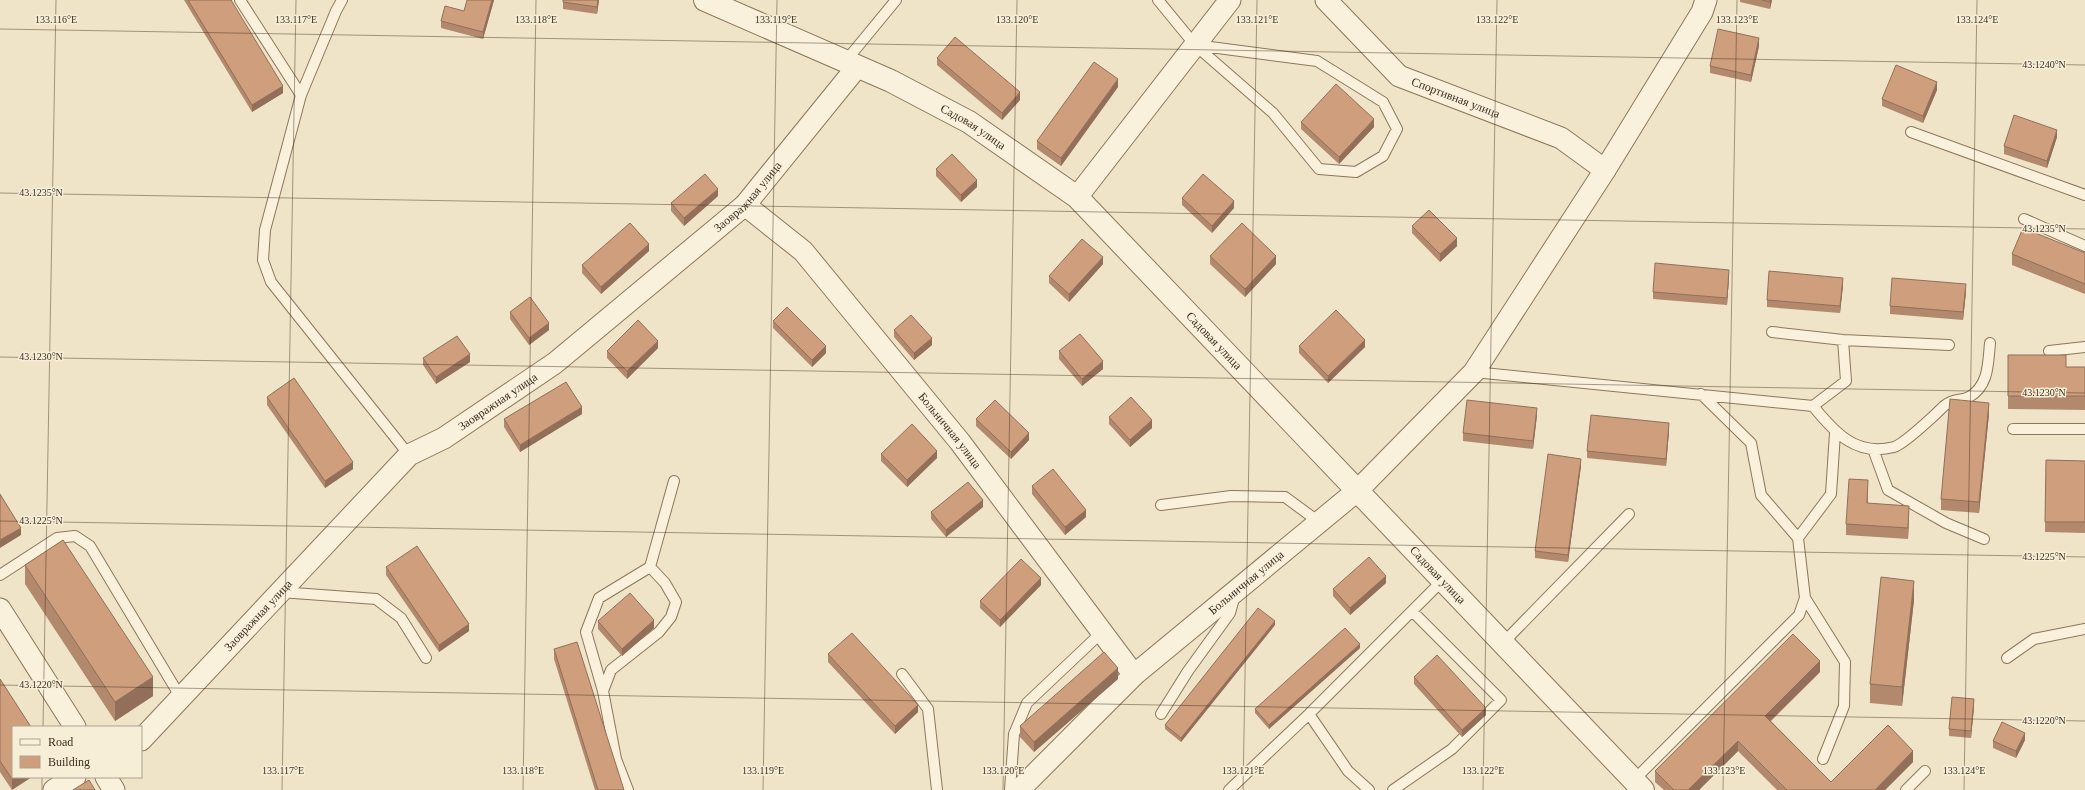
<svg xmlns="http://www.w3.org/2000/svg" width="2085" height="790" font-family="Georgia,serif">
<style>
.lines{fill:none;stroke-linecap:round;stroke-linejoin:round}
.service-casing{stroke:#8d765c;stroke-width:12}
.minor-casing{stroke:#8d765c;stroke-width:23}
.tertiary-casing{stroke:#8d765c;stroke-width:24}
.service{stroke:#faf1dc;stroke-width:10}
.minor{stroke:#faf1dc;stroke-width:21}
.tertiary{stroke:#faf1dc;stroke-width:22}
.wall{fill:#b2896c}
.shaded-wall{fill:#916f58}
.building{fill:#cf9f7d;stroke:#916f58}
.ticks{fill:none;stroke:#3d2e20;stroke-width:1;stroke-opacity:0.45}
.labels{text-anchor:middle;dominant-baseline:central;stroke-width:3;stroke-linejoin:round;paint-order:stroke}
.street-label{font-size:12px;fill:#3d2e20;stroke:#f7eed8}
.ticks-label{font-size:10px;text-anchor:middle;fill:#3d2e20;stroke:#f7eed8;stroke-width:3;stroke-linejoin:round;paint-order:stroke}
</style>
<rect width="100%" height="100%" fill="#f0e4c8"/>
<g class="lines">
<defs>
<path id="service" d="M240,0l61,95
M342,0l-6,11 -35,84 -36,135 -2,30 8,22 138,173
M1158,0l37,45 78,68 46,56 37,3 27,-16 14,-27 -14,-27 -66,-41 -122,-16
M845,62l51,-62
M1911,132l174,63
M2024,219l61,27
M1772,332l71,8 106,5
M2049,351l36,-4
M1474,372l339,34c21,26 43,51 81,41 10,-3 41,-32 50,-41 11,-9 15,-4 25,-9 20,-11 19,-34 21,-54
M1701,394l50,49 10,52 37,43
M1813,406l33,-25 -3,-41
M2013,429h72
M1873,449l15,41 58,33 38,16
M1161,505l70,-9 54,1 34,25
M0,575l57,-37 18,-2 15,10 91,152
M280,592l96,7 25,19 25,40
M1805,598l40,64 -1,44 -21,53
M1503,643l126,-129
M2007,658l27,-19 51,-10
M902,674l26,35 9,81
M603,691l-17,-59 13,-34 51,-31
M1161,714l27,-43 42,-58 3,-11 -1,-7
M1309,714l39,57 21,19
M1634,780l165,-165 6,-17 -7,-60 33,-44 4,-61
M628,790l-12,-31 -13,-68 8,-21 48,-38 12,-15 5,-15 -11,-19 -15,-16 24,-86
M1010,790l4,-56 13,-31 75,-71
M1229,790l80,-76 134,-134
M1393,790l59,-41 49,-49 -88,-88
M1906,790l19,-19"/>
<g id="minor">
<path id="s1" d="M1326,0l73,76 162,62 44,32"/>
<path d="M1077,197l153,-197"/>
<path id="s2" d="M745,205l58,46 157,191 174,233"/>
<path d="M0,609l75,118"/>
<path id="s3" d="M141,740l268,-285 35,-17 111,-75 190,-158 112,-138"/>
<path d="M106,777l8,13"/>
<path d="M54,790l21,-13"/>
<path id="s4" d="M1019,790l115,-115 224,-185 116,-118 131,-202 97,-158 4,-12"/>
</g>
<g id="tertiary">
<path id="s5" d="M705,0l186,81 78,41 108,75 566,593"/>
</g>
</defs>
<use href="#service" class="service-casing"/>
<use href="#minor" class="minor-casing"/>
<use href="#tertiary" class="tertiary-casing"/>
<use href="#service" class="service"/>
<use href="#minor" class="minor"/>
<use href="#tertiary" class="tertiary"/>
</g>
<path class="wall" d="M184,0h47l52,93 -31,19z
M494,0l-11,39 -42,-11v-7l23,-10z
M563,0h36l-2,14 -34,-5z
M1740,0h32l-2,9 -30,-7z
M1759,46l-8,36 -41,-9v-7z
M937,58l83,42 -18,20 -65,-55z
M1118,87l-57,79 -24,-17v-8z
M1937,90l-14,33 -41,-17v-7z
M1301,122l73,5 -35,37 -38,-35z
M2057,137l-10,31 -43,-14v-8z
M936,169l41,18 -16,15 -25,-26z
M718,196l-34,30 -13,-15v-8z
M1182,198l52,10 -22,25 -30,-28z
M1412,226l45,20 -17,16 -28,-29z
M649,251l-48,43 -19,-21v-8z
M2085,253v41l-73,-29v-11z
M1210,256l66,8 -31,33 -35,-33z
M1103,264l-34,38 -20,-19v-7z
M1729,277l-2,28 -74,-6v-7z
M1843,285l-3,28 -73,-6v-7z
M1966,292l-3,28 -73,-6v-8z
M510,312l39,18 -20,15 -19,-26z
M773,321l53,32 -14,14 -39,-39z
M894,330l38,15 -18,15 -20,-23z
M1299,346l66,1 -37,36 -29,-30z
M658,348l-31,31 -20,-21v-7z
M1059,351l44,18 -21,17 -23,-27z
M2008,355l58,12h19v43l-77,-1z
M423,358l47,4 -34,22 -13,-19z
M267,397l86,72 -28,19 -58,-83z
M582,414l-62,38 -16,-25v-8z
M1989,414l-10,99 -38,-3v-11z
M1537,415l-4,34 -70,-8v-8z
M1109,417l43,11 -22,19 -21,-23z
M976,419l53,21 -18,19 -35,-33z
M1669,431l-3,35 -79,-8v-7z
M881,454l56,4 -30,29 -26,-26z
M2046,460l39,1v72l-40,-1z
M1581,466l-13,96 -33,-4v-7z
M1032,486l54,31 -21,18 -33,-41z
M1868,490v14l41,13 -1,22 -62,-4v-11z
M983,507l-37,30 -15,-18v-7z
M25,565l128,131 -38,25 -90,-137z
M386,567l83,64 -30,21 -53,-77z
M1386,583l-36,32 -17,-19v-7z
M1041,585l-41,42 -20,-19v-7z
M1914,600l-12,106 -32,-3v-19z
M598,621l56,7 -32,28 -24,-27z
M1275,625l-94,117 -16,-13v-4z
M1360,648l-91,81 -14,-16v-4z
M554,649l70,141h-29l-41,-131z
M828,654l90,58 -23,22 -67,-72z
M1820,672l-49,49 60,61 82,-20 -28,28h-108l-39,-39 -39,39h-35l-9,-8v-11z
M1414,677l72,38 -24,22 -48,-53z
M0,679l31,48 -19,63 -12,-18z
M1118,679l-84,73 -14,-15v-11z
M1974,707l-3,31 -22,-2v-7z
M2025,740l-9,18 -23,-10v-7z"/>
<path class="shaded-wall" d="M492,0h2l-11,39v-7z
M598,0h1l-2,14v-7z
M1770,0h2l-2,9z
M1759,38v8l-8,36v-7z
M1118,79v8l-57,79v-8z
M1937,82v8l-14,33v-7z
M283,86v7l-31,19v-7z
M1020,92v8l-18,20v-7z
M1374,119v8l-35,37v-7z
M2057,130v7l-10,31v-7z
M977,180v7l-16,15v-7z
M718,189v7l-34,30v-8z
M1234,201v7l-22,25v-7z
M1457,238v8l-17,16v-8z
M649,244v7l-48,43v-7z
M1276,256v8l-31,33v-8z
M1103,257v7l-34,38v-8z
M1729,270v7l-2,28v-7z
M1843,278v7l-3,28v-7z
M1966,284v8l-3,28v-8z
M549,323v7l-20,15v-7z
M932,338v7l-18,15v-7z
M1365,340v7l-37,36v-7z
M658,341v7l-31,31v-8z
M826,346v7l-14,14v-7z
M470,354v8l-34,22v-7z
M1103,361v8l-21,17v-7z
M1989,403v11l-10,99v-11z
M582,407v7l-62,38v-7z
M1537,408v7l-4,34v-8z
M1152,420v8l-22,19v-7z
M1669,423v8l-3,35v-7z
M1029,433v7l-18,19v-7z
M937,451v7l-30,29v-7z
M1581,459v7l-13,96v-7z
M353,462v7l-28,19v-7z
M983,500v7l-37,30v-7z
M1909,506v11l-1,22v-11z
M1086,510v7l-21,18v-8z
M21,528v7l-21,13v-8z
M1386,576v7l-36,32v-7z
M1041,578v7l-41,42v-7z
M1914,581v19l-12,106v-19z
M654,620v8l-32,28v-7z
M1275,621v4l-94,117v-4z
M469,624v7l-30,21v-7z
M1360,644v4l-91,81v-4z
M1820,661v11l-55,54v-10z
M1118,668v11l-84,73v-10z
M153,677v19l-38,25v-19z
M1974,699v8l-3,31v-7z
M918,705v7l-23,22v-8z
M1486,708v7l-24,22v-7z
M2025,733v7l-9,18v-7z
M1738,741v10l-39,39h-11z
M1913,751v11l-28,28h-10z
M15,777h17l-20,13v-11z"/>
<path class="building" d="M188,0h43l52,86 -31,19z
M467,0h25l-9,32 -42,-11 4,-15 19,5z
M563,0h35l-1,7 -34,-5z
M1762,0h8v2z
M1718,29l41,9 -8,37 -41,-9z
M955,37l65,55 -18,21 -65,-55z
M1094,62l24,17 -57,79 -24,-17z
M1896,65l41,17 -14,34 -41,-17z
M1336,84l38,35 -35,38 -38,-35z
M2014,115l43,15 -10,31 -43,-15z
M952,154l25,26 -16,15 -25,-26z
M705,174l13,15 -34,29 -13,-15z
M1203,174l31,27 -22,25 -30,-28z
M1429,210l28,28 -17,16 -28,-28z
M630,223l19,21 -48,43 -19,-22z
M1242,223l34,33 -31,33 -35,-33z
M2023,228l62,25v31l-73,-30z
M1082,239l21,18 -34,37 -20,-18z
M1655,263l74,7 -2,28 -74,-6z
M1769,271l74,7 -3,28 -73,-6z
M1892,278l74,6 -3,28 -73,-6z
M530,297l19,26 -20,15 -19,-26z
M787,307l39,39 -14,14 -39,-39z
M1336,310l29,30 -37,36 -29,-30z
M911,315l21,23 -18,15 -20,-23z
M638,320l20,21 -31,30 -20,-20z
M1080,334l23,27 -21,18 -23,-28z
M457,336l13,18 -34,23 -13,-19z
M2008,355h58v12h19v29h-77z
M294,378l59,84 -28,19 -58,-84z
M566,382l16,25 -62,38 -16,-26z
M1131,397l21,23 -22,20 -21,-23z
M1950,399l39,4 -10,99 -38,-3z
M995,400l34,33 -18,19 -35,-33z
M1467,400l70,8 -4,33 -70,-8z
M1591,415l78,8 -3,36 -79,-8z
M912,424l25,27 -30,29 -26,-26z
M1548,454l33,5 -13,96 -33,-4z
M2046,460l39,1v61h-40z
M1053,469l33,41 -21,17 -33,-41z
M1849,479l19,1 -1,23 42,3 -1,22 -62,-4z
M968,482l15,18 -37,30 -15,-18z
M0,494l21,34 -21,12z
M63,540l90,137 -38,25 -90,-137z
M417,546l52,78 -30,21 -53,-78z
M1369,557l17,19 -36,32 -17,-19z
M1021,559l20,19 -41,42 -20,-19z
M1881,577l33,4 -12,106 -32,-3z
M630,593l24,27 -32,29 -24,-28z
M1258,608l17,13 -94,117 -16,-13z
M1345,628l15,16 -91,81 -14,-16z
M852,633l66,72 -23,21 -67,-72z
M1793,634l27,27 -55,55 66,66 57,-57 25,26 -38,39h-88l-49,-49 -50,49h-14l-19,-19z
M577,642l47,148h-26l-44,-141z
M1104,652l14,16 -84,74 -14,-16z
M1437,655l49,53 -24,22 -48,-53z
M0,679l31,48h-18v50h2l-3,2 -12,-18z
M1952,697l22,2 -3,32 -22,-2z
M2002,722l23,11 -9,18 -23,-10z
M89,780l6,10h-22z"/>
<path class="ticks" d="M0,29l2085,36M0,193l2085,36M0,357l2085,36M0,521l2085,36M0,685l2085,36M43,727l13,-727M42,790v-13M282,790l14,-790M523,790l13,-790M763,790l14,-790M1003,790l14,-790M1243,790l14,-790M1483,790l14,-790M1723,790l14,-790M1964,790l13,-790"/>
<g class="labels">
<g class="street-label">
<text stroke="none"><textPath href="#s1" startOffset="166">Спортивная улица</textPath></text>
<text stroke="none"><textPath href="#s5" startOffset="297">Садовая улица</textPath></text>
<text stroke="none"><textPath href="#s3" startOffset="819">Заовражная улица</textPath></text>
<text stroke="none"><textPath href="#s5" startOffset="621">Садовая улица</textPath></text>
<text stroke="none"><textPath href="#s3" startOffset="495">Заовражная улица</textPath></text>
<text stroke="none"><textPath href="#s2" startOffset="306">Больничная улица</textPath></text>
<text stroke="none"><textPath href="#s5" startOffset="945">Садовая улица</textPath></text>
<text stroke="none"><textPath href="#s4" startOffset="308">Больничная улица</textPath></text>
<text stroke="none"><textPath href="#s3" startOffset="171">Заовражная улица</textPath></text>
</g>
</g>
<g class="ticks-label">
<text x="56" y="23">133.116°E</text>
<text x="296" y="23">133.117°E</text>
<text x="536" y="23">133.118°E</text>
<text x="776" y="23">133.119°E</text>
<text x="1017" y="23">133.120°E</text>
<text x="1257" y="23">133.121°E</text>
<text x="1497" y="23">133.122°E</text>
<text x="1737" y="23">133.123°E</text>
<text x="1977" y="23">133.124°E</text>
<text x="2044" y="68">43.1240°N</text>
<text x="41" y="196">43.1235°N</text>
<text x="2044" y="232">43.1235°N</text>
<text x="41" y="360">43.1230°N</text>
<text x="2044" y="396">43.1230°N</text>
<text x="41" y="524">43.1225°N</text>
<text x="2044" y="560">43.1225°N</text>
<text x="41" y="688">43.1220°N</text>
<text x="2044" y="724">43.1220°N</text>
<text x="283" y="774">133.117°E</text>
<text x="523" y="774">133.118°E</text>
<text x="763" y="774">133.119°E</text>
<text x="1003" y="774">133.120°E</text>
<text x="1243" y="774">133.121°E</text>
<text x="1483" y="774">133.122°E</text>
<text x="1724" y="774">133.123°E</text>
<text x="1964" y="774">133.124°E</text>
</g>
<rect x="12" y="726" width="130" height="52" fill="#f7eed8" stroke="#ada18e"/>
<rect x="20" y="739" width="20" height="6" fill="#faf1dc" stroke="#ada18e"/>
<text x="48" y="746" font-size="12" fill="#3d2e20">Road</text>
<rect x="20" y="756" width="20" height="12" fill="#cf9f7d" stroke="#ada18e"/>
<text x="48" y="766" font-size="12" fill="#3d2e20">Building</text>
</svg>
